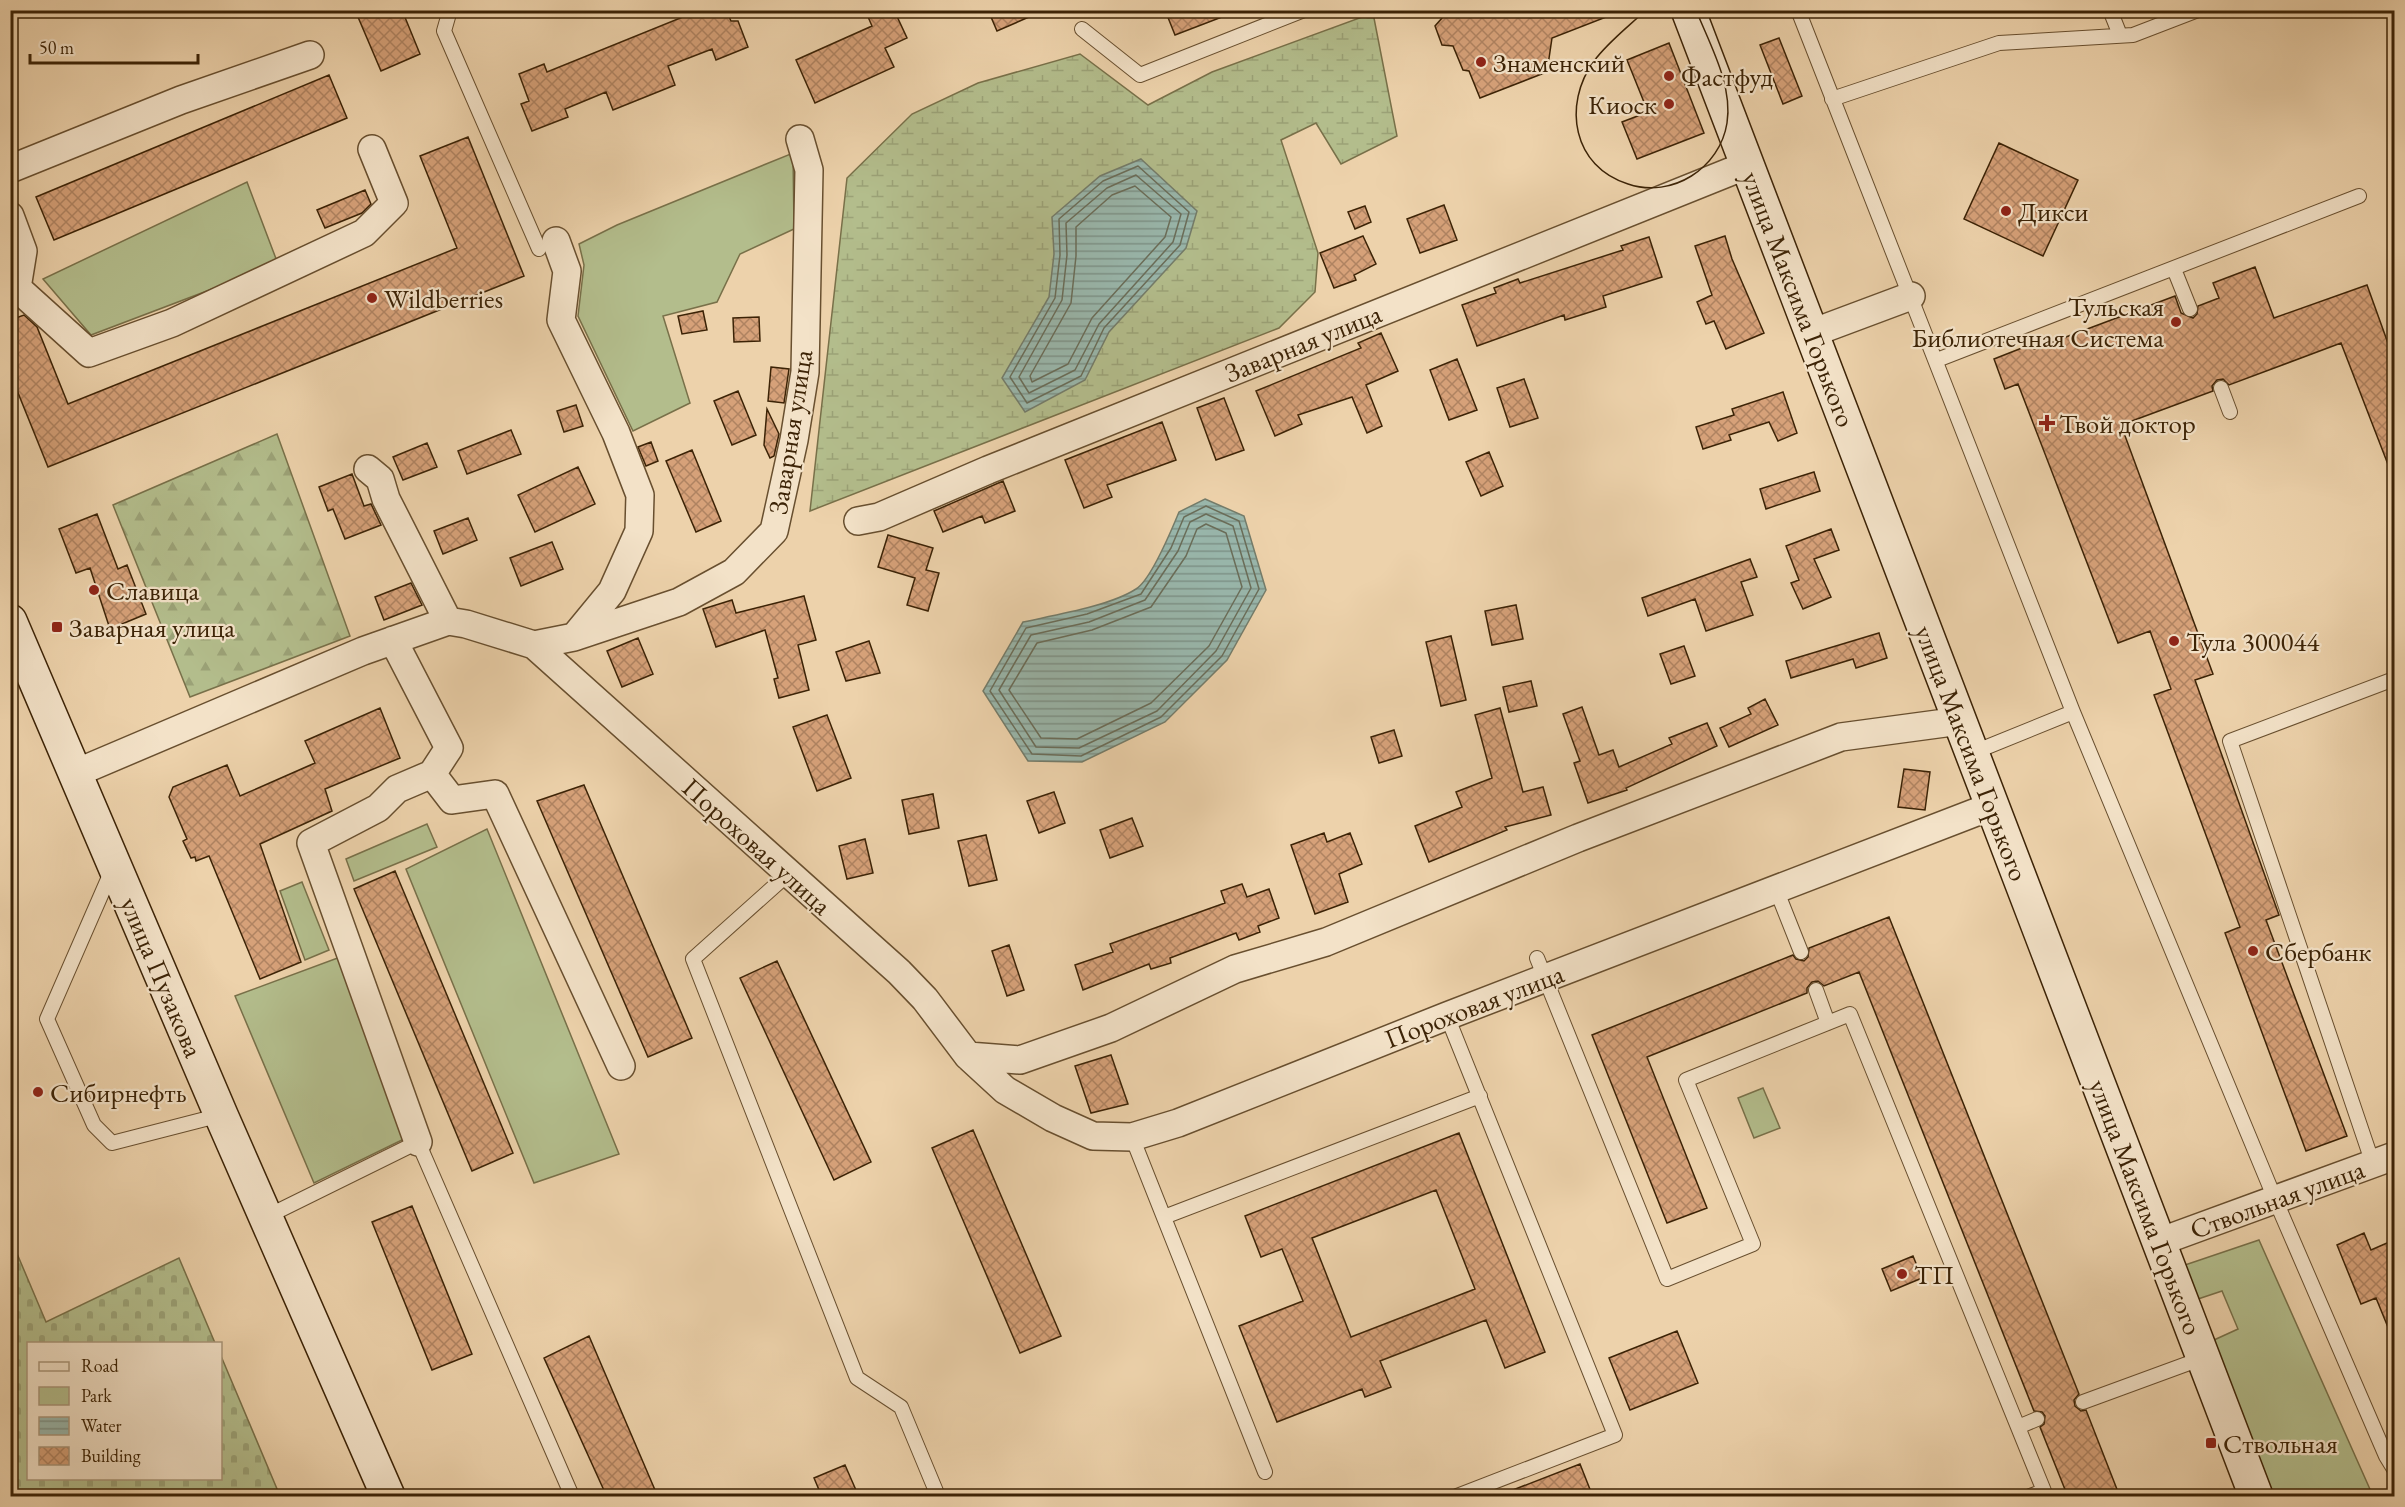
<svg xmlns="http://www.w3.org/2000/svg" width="2405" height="1507" font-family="'EB Garamond',serif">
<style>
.green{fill:#b3bd8c;stroke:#787049;stroke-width:1.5}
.forest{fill:url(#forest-firs);stroke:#787049;stroke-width:1.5}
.wetland{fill:url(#wetland-marsh);stroke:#787049;stroke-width:1.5}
.cemetery{fill:url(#cemetery-stones);stroke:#787049;stroke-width:1.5}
.water{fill:url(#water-rules);stroke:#747c6a;stroke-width:1.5}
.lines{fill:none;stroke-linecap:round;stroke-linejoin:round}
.shore{stroke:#6a6d59;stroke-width:1.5}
.building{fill:url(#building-cross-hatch);stroke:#3c2306;stroke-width:1.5;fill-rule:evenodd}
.lane-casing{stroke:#684f2f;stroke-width:16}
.street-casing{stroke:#684f2f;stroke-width:30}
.secondary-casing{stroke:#3c2306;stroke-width:36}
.lane{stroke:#f3e2c8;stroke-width:14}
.street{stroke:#f3e2c8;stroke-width:27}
.secondary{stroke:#f3e2c8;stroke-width:33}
.tram{stroke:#3c2306;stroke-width:1.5}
.poi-dot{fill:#8f2418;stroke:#f3e2c8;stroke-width:2}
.labels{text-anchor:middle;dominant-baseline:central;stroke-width:4.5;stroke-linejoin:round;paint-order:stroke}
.poi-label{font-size:27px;fill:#3c2306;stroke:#f3e2c8;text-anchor:start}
.street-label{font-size:27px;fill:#3c2306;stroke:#f3e2c8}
</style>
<defs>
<pattern id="forest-firs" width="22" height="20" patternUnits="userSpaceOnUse" patternTransform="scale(1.5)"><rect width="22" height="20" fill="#b3bd8c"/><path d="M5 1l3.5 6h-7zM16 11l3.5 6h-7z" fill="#9ba277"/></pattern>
<pattern id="wetland-marsh" width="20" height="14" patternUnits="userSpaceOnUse" patternTransform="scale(1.5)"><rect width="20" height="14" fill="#b3bd8c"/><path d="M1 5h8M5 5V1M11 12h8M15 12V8" fill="none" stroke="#9ba277"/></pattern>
<pattern id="cemetery-stones" width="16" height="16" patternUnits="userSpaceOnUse" patternTransform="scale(1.5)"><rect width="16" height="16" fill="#b3bd8c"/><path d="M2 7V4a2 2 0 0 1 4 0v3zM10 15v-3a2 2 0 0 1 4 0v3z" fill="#9ba277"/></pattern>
<pattern id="water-rules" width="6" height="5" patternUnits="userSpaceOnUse" patternTransform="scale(1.5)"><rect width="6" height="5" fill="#99b7ac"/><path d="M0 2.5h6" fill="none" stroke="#7e948a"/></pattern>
<pattern id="building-cross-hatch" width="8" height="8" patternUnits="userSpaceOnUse" patternTransform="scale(1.5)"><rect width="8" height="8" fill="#d6a179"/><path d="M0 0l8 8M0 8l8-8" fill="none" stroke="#af8361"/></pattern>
</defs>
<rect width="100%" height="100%" fill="#edd2ab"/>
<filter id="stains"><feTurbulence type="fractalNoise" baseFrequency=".00333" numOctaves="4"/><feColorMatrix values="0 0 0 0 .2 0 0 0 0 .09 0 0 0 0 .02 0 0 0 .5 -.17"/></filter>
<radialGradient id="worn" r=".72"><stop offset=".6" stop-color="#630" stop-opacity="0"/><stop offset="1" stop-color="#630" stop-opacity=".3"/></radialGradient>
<path class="green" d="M793,153l1,76 -54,25 -23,48 -54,14 27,87 -57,28 -55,-115 6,-51 -5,-21 38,-19z
M247,182l31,82 -187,71 -48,-56z
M427,824l10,23 -83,34 -8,-22z
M487,829l132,325 -85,29 -128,-314z
M302,882l27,68 -24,10 -25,-69z
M343,956l61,183 -90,44 -79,-187z
M1763,1088l17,40 -26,10 -16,-40z
M2259,1240l114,256h-99l-60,-156 24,-11 -16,-38 -24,8 -13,-34z"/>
<path class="forest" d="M277,434l73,202 -160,61 -77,-192z"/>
<path class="wetland" d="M1373,13l24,123 -56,28 -25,-41 -35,17 37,113 -3,39 -36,36 -469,183 37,-333 65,-64 66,-31 102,-29 68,51 64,-33z"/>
<path class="cemetery" d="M10,1237l36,85 133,-64 36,85 -187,1v134h192l1,-122 59,140h-269z"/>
<path class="water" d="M1141,159l56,52 -11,37 -77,84 -24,48 -60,32 -23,-34 47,-81 5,-43 -2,-37 48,-41z
M1205,499l39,17 22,74 -39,70 -62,62 -83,40 -54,-1 -45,-70 40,-69c32,-7 87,-16 113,-33 15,-9 36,-60 43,-77z"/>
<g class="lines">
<path class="shore" d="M1138,166l51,46 -9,33 -76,83 -23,48 -54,27 -17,-26 45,-79 5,-43 -1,-36 44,-38z
M1136,175l45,39 -8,28 -74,82 -24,46 -46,23 -10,-16 43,-77 5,-45 -1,-32 41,-35z
M1135,186l36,31 -6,20 -73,81 -24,46 -36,18 -2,-6 41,-73 5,-47v-29l36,-32z
M1206,506l33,15 20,68 -37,67 -61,61 -80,39 -49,-2 -42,-63 36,-63 61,-14 54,-20 30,-46 13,-31z
M1206,514l27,12 18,62 -35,63 -59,60 -78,37 -43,-1 -37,-57 32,-55 58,-13 56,-22 33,-49 12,-29z
M1206,524l20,9 16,54 -33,59 -58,57 -74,36 -36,-1 -32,-48 28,-47 55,-13 59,-23 35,-51 11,-27z"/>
</g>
<path class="building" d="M355,10h47l18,44 -39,17z
M700,10h26l5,11h7l10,26 -32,13 -4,-11 -44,17 7,19 -62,25 -7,-18 -41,17 3,8 -36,14 -11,-27 8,-3 -10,-27 25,-10 3,8z
M865,10h29l13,28 -22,10 9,19 -79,36 -19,-43 76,-34z
M988,10h57l-48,21z
M1165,10h70v2l-60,23z
M1439,10h180v2l-67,26 -5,34 -67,26 -11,-27 -6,-1 -10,-24 -11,-1 -7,-19 7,-8z
M1779,38l23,58 -19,8 -23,-59z
M1669,43l35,90 -67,26 -15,-37 26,-10 -21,-52z
M329,75l18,43 -293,122 -18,-43z
M468,137l56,139 -476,191 -38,-94v-53l14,-5 13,12 31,77 389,-156 -37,-92z
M1999,143l79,37 -35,76 -79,-37z
M365,190l6,14 -9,9 -37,15 -8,-18z
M1444,205l13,35 -37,13 -13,-34z
M1365,206l6,16 -16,7 -7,-17z
M1363,236l13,28 -22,11 2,5 -22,8 -14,-35z
M1725,236l7,23 32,74 -38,16 -12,-28 -8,3 -9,-22 15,-7 -17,-49z
M1649,237l13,40 -59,19 3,11 -41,13 -1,-5 -87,31 -15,-41 34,-12 -2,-5 24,-9 2,4 103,-33 -2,-4z
M2255,267l19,51 93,-33 27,75v120l-53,-137 -112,42 -6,-6 -6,1 -5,6 1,5 -92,34 92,249 -18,6 84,235 -13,5 81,216 -41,15 -81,-218 15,-6 -86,-232 17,-6 -21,-58 -32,12 -100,-259 -13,5 -11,-30 38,-15 2,5 141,-53 6,17 12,5 4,-4 1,-8 21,-8 -6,-15z
M703,311l4,19 -25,4 -4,-18z
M759,317l1,24 -26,1 -1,-24z
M1381,333l17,38 -32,14 16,41 -15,7 -15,-36 -54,18 4,9 -27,12 -19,-45 105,-43 -3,-5z
M1457,359l20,51 -28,10 -19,-50z
M771,367l18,2 -5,34 -16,-2z
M1524,379l14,39 -28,9 -13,-39z
M738,391l18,44 -24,10 -18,-44z
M1783,392l14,41 -19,8 -9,-19 -40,13 2,5 -28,9 -7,-22 38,-12 -2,-6z
M1224,398l20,52 -28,10 -19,-52z
M576,405l7,21 -19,6 -7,-21z
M767,409l12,25 -5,22 -4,2 -6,-13z
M1162,422l14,38 -69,25 5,12 -28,11 -19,-48z
M511,430l10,24 -54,20 -9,-23z
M651,442l7,19 -12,5 -8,-19z
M427,443l10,24 -34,13 -10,-23z
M692,450l29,71 -25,11 -30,-71z
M1489,452l14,34 -22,10 -15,-34z
M578,467l17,37 -60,28 -17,-37z
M1814,472l6,19 -54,18 -6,-20z
M352,474l12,32 7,-2 10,21 -36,14 -12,-30 -5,2 -9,-24z
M1003,481l12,30 -30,12 -3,-7 -39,16 -9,-21z
M97,514l21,55 9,-4 19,49 -36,15 -20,-61 -14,5 -17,-44z
M468,518l9,22 -34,14 -9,-23z
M1831,529l8,21 -25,9 17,38 -28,12 -12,-26 8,-3 -13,-34z
M888,535l45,13 -7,22 13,3 -11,38 -21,-6 8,-27 -37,-11z
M552,542l11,27 -42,17 -11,-28z
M1750,559l7,18 -16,5 12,33 -47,16 -11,-32 -47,17 -6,-18z
M411,583l11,22 -38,15 -9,-23z
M804,596l12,44 -18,5 11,45 -30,8 -5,-19 4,-1 -13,-48 -49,17 -13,-38 29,-9 4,13z
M1516,605l7,34 -31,6 -7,-34z
M1879,633l8,25 -31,10 -3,-9 -62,19 -5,-17z
M1451,636l15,64 -25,6 -15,-64z
M638,638l15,36 -31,13 -15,-36z
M869,641l11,32 -34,8 -10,-29z
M1684,646l11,30 -24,8 -11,-30z
M1531,681l6,25 -28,6 -6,-25z
M1765,699l13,26 -49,22 -9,-19 31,-14 -3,-6z
M1582,707l17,48 14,-5 6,17 53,-23 -3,-6 38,-15 10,23 -91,42 1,2 -39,13 -14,-40 6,-2 -17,-47z
M380,708l20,50 -75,31 7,22 -72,33 41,118 -41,17 -51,-123 -13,5 -1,-4 -4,1 -8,-17 4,-2 -18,-42 4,-10 54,-22 13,31 75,-33 -10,-22z
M1500,708l23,84 20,-5 8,28 -46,12 2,3 -78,32 -14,-36 47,-19 -6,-15 36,-14 -17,-63z
M827,715l24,63 -34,13 -24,-64z
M1394,730l8,26 -23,7 -8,-26z
M1904,769l26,3 -5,38 -27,-3z
M584,785l108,253 -44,19 -111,-256z
M1054,792l11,31 -26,10 -12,-32z
M933,794l6,34 -30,6 -7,-34z
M1132,818l11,28 -33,12 -10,-28z
M1324,833l3,9 23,-9 12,31 -23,10 9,28 -33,12 -24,-69z
M986,835l11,45 -28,6 -11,-45z
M865,839l8,34 -26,6 -8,-33z
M395,871l118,282 -41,18 -118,-282z
M1242,884l5,13 22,-8 10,29 -21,8 2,6 -21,8 -3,-7 -66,25 1,5 -20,6 -2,-5 -66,26 -8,-25 38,-13 -3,-8 115,-41 -4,-12z
M1889,917l190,477 -5,6 1,6 6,5 5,-1 34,87h-52l-28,-70 4,-3 1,-8 -3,-4 -8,-1 -175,-439 -35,14 -6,-5 -6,1 -5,6v5l-160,64 60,151 -40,15 -75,-188 201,-80 3,4 8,2 4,-4 1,-9z
M1009,945l15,45 -17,6 -15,-45z
M777,961l94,201 -37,18 -94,-202z
M1111,1055l17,49 -37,9 -16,-47z
M973,1130l88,206 -41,17 -88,-205z
M1459,1133l86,219 -40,16 -19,-48 -106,41 11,26 -26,10 -3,-8 -85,33 -38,-96 64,-25 -21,-52 -21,8 -16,-41zM1436,1190l39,99 -124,48 -39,-99z
M412,1206l60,148 -40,16 -60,-148z
M2364,1233l7,17 23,-10v102l-18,-44 -15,6 -24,-59z
M1913,1256l9,22 -31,13 -9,-22z
M1677,1331l21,52 -68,27 -21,-52z
M589,1336l69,161h-51l-63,-139z
M1580,1464l13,33h-93v-2z
M845,1465l14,32h-37l-8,-19z"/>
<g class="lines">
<defs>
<path id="lane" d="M450,10l-6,21 95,218
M1798,10l275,702 202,487 111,257 8,13
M2110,10l10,25
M1082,29l58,46 164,-65
M1832,99l167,-56 134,-8 65,-25
M2174,269l16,40
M1937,360l422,-164
M2221,388l9,24
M1972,753l101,-41
M112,870l-65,149 47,106 18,18 109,-28
M788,874l-95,85 164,419 44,29 37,89
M1776,889l25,63
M1537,958l130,321 86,-35 -67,-164 164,-66 194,477 -14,5
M1816,990l12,33
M1447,1016l168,419 -158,61
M1132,1137l133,335
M2373,1164l-143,-423 164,-62
M266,1217l152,-75 154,354
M1164,1217l316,-121
M2083,1402l120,-44
M2018,1427l19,-8"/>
<path id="street" d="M10,169l171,-69 129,-45
M10,216l13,35 -6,37
M556,241l11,30 -6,49 55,113 24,62 -1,36 -27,60 -37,45
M10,290l6,-3 73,66 83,-30 192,-90 30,-30 -22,-54
M1812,333l99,-37
M368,469l12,10 6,20 62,122
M858,521l21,-4 109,-47 759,-305
M393,640l56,108 -17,26 -35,15 -19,19 -67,35 107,299
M534,645l365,327 26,27 43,57 37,34 48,28 40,18 39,1 46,-14 269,-107 545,-210
M76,773l287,-122 85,-30 18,3 68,21 40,-8 105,-35 55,-30 40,-41 20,-91 11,-68 4,-202 -9,-31
M432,774l20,26 43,-6 126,272
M968,1056l52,4 91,-32 124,-59 91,-27 252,-104 263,-101 119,-16
M2159,1242l235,-86"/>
<path id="secondary" d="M1688,10l568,1486
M10,621l211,494 167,381"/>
</defs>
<use href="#lane" class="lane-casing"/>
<use href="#street" class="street-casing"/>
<use href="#secondary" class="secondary-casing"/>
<use href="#lane" class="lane"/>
<use href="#street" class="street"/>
<use href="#secondary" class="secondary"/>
<path class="tram" d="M1646,10c-18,17 -38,32 -52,51 -32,44 -21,106 34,123 44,15 92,-16 99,-61 6,-38 -17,-78 -31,-113"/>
</g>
<g class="poi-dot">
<circle cx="1481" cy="62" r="6"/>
<circle cx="1669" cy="76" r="6"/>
<circle cx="1669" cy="104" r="6"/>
<circle cx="2006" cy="211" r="6"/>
<circle cx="372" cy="298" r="6"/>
<circle cx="2176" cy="322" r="6"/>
<path d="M2044 414h6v6h6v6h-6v6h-6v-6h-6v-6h6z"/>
<circle cx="94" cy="590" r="6"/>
<rect x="51" y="621" width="12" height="12" rx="3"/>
<circle cx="2174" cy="641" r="6"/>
<circle cx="2253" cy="951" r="6"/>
<circle cx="38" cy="1092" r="6"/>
<circle cx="1902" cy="1274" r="6"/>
<rect x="2205" y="1437" width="12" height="12" rx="3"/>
</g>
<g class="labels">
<g class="poi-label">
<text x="1493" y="62">Знаменский</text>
<text x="1681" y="76">Фастфуд</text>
<text x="1657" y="104" text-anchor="end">Киоск</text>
<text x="2018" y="211">Дикси</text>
<text x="384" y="298">Wildberries</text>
<text x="2164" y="306" text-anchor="end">Тульская<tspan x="2164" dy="31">Библиотечная Система</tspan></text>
<text x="2059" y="423">Твой доктор</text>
<text x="106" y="590">Славица</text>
<text x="69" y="627">Заварная улица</text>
<text x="2186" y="641">Тула 300044</text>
<text x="2265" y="951">Сбербанк</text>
<text x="50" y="1092">Сибирнефть</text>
<text x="1914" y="1274">ТП</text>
<text x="2223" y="1443">Ствольная</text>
</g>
<g class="street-label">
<text transform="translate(1799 299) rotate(69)">улица Максима Горького</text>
<text transform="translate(1303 343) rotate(-22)">Заварная улица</text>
<text transform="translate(790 432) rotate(-81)">Заварная улица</text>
<text transform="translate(1972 753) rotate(69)">улица Максима Горького</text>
<text transform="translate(757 846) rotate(42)">Пороховая улица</text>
<text transform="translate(162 977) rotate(67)">улица Пузакова</text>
<text transform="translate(1474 1006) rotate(-21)">Пороховая улица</text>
<text transform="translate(2277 1199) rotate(-20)">Ствольная улица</text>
<text transform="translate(2146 1207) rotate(69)">улица Максима Горького</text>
</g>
</g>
<rect width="2405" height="1507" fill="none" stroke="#edd2ab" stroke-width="36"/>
<rect x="12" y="12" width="2381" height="1483" fill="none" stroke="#3c2306" stroke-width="3"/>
<rect x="18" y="18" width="2369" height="1471" fill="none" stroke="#3c2306" stroke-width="1.5"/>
<rect x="27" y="1342" width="195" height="138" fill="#f3e2c8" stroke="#aa967a" stroke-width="1.5"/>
<rect x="39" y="1362" width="30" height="9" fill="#f3e2c8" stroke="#aa967a" stroke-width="1.5"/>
<text x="81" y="1372" font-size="18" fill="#3c2306">Road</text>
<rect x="39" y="1387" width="30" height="18" fill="#b3bd8c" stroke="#aa967a" stroke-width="1.5"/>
<text x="81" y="1402" font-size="18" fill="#3c2306">Park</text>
<rect x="39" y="1417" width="30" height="18" fill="url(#water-rules)" stroke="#aa967a" stroke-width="1.5"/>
<text x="81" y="1432" font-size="18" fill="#3c2306">Water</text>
<rect x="39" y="1447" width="30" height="18" fill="url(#building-cross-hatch)" stroke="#aa967a" stroke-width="1.5"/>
<text x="81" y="1462" font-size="18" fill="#3c2306">Building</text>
<path d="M30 54v9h168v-9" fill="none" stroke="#3c2306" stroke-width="3"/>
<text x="39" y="54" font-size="18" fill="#3c2306" stroke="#f3e2c8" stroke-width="4.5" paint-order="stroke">50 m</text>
<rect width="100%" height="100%" filter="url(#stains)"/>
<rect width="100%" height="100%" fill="url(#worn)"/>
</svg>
